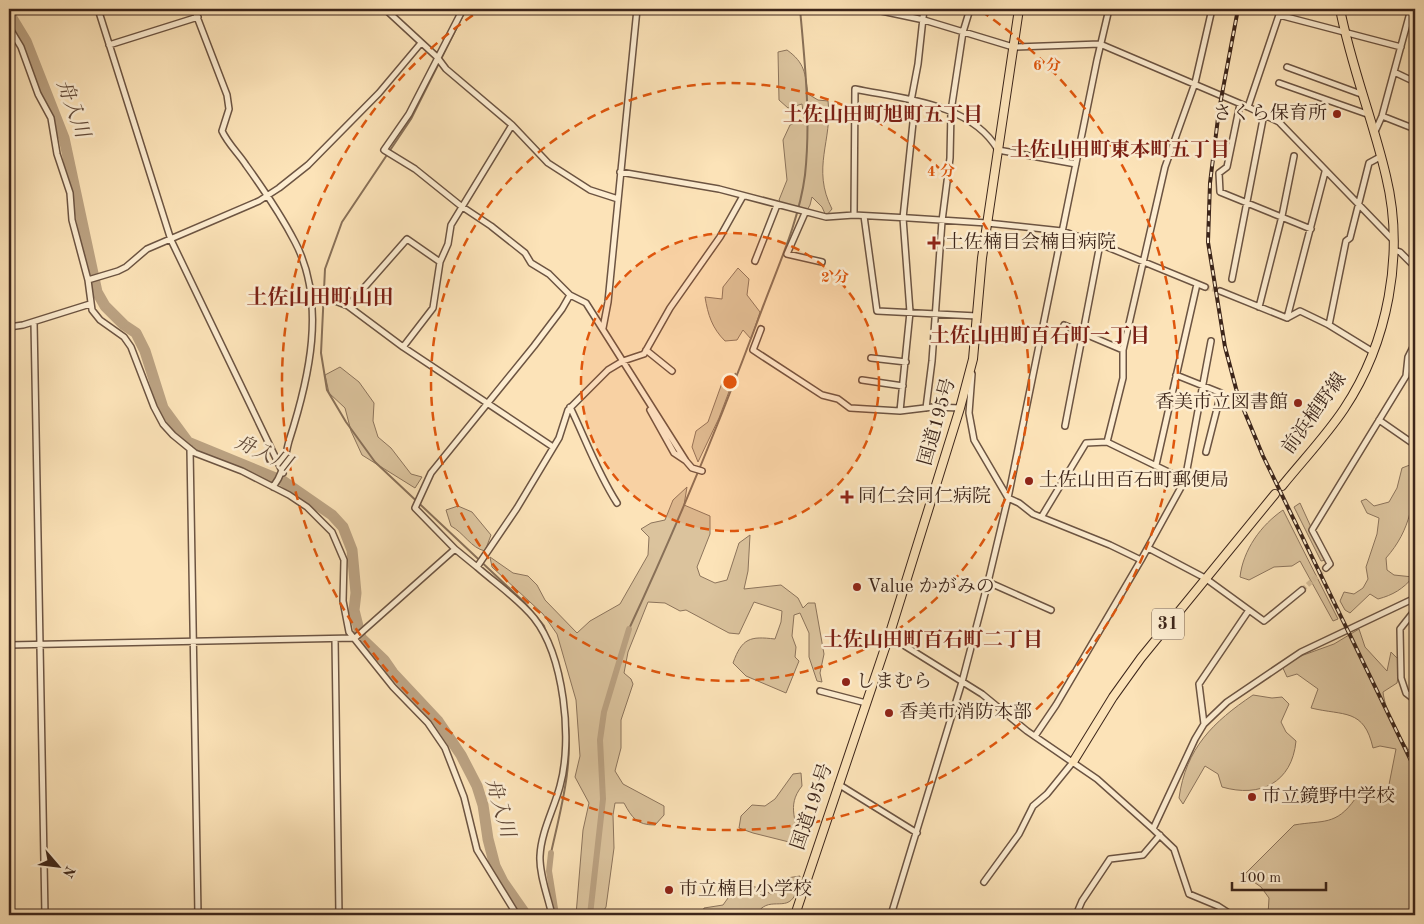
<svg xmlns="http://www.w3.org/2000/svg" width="1424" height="924" font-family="'Old Standard TT','Noto Serif JP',serif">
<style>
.green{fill:#dbc39d;stroke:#8c745c}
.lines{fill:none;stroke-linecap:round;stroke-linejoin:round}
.stream{stroke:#887058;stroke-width:2}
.canal{stroke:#bba282;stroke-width:6}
.river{stroke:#bba282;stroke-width:11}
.minor-tunnel{stroke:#d6bd98;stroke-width:5;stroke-dasharray:5 2.5;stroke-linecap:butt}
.minor-casing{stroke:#6c5442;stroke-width:8}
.primary-casing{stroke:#3c251a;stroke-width:10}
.trunk-casing{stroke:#3c251a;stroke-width:10}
.minor{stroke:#fdedd1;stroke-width:5}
.primary{stroke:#fce3b8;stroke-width:8}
.trunk{stroke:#fce3b8;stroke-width:8}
.rail-casing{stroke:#3c251a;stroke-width:4}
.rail{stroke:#fdedd1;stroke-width:2;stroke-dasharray:5.5;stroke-linecap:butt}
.ring{fill:none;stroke:#df560d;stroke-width:2.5;stroke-dasharray:9 6}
.poi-dot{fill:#8f2418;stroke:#fdedd1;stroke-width:2}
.labels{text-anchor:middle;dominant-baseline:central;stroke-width:5;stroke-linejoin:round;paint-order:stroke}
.shield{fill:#fdedd1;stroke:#766151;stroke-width:1}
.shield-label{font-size:18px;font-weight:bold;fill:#3c251a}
.poi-label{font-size:19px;fill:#3c251a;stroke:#fdedd1;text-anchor:start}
.street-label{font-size:19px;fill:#3c251a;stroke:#fdedd1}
.water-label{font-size:20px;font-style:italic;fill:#624a39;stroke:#fdedd1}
.neighbourhood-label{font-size:20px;font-weight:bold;fill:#7a1f14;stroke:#fdedd1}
.quarter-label{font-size:21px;font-weight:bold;fill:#7a1f14;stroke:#fdedd1}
.centre{fill:#df560d;stroke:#fdedd1;stroke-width:2.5}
.ring-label{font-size:15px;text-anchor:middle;font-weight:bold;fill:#df560d;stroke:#fdedd1;stroke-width:5;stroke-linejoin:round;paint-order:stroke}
</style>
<rect width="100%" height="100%" fill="#fce3b8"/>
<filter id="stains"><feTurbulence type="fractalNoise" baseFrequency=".004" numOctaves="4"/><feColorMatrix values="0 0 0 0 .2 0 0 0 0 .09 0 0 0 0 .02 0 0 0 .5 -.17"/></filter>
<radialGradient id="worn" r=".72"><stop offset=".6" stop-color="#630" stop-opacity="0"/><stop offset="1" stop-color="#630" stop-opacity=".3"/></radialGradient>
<path class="green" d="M787,50c18,13 18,23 21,44l10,6 10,1c5,39 -17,67 4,108l-6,7 -4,-9 -10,-10 -2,8 -5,9 -17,-5 -9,-9 8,-20 -4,-40 7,-15 14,-6 -2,-15 -14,4 -9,-8 -1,-48z
M738,268l11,11 -2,16 13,17 -9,27 -8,-9 -6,10 -12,1c-13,-13 -17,-26 -20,-44l17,2 1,-12z
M340,367l19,15 15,21 -1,18 5,16 13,11 20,26 11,3 -7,11 -53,-33 -11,-24 -6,-23 -16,-15 -4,-18z
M736,373l-17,45 -21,44 -6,-15 4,-16 12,-9 14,-39z
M1415,463c0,36 -4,67 -29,95l1,12 7,5 19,2c-10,12 -20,18 -35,22l-8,-5 -20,19 -5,-3 -5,-9 4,-9 10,2 9,-6 5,-9 -2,-12 11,-33 2,-16 -12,-5 -6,-12 5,-2 8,7 15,-4 8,-14 5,-20z
M687,487l-3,18 26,11v18l-13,33 3,9 15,7 12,-3 12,-37 11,-8 -2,36 -4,18 37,-4 17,13 5,10 5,-5h7l9,51 -4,19 2,9 -5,-1 -8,-24v-24l-9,-20 -6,2 -2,21 4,11 -1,10 4,4 -13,32 -40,-17 -13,-13c9,-25 17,-27 42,-24l6,-17 1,-11 -28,-9 -15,32 -10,-1 -43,-23 -6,1 -15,-8 -17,-1 -20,50 -4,21 7,6 2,5 -12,36v28l-6,23 8,13 41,22v9l-9,10c-18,0 -23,-7 -31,-22h-9l-2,12 1,33 -8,59 -5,8h-25l7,-85 6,-27 -14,-26 5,-21 -4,-56 -19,-66 -14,-20 -51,-47 -2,-10 23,16 15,3 9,9 8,15 32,33 13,-12 30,-17 28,-49 1,-18 -8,-8 10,-6 14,-3 8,-20z
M1300,503l26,57 -5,1 -27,-54z
M458,506l14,6 19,23 -6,16c-14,-3 -21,-18 -34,-25l-5,-16z
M1283,510l55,109 -5,2 -33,-60 -8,5 -18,1 -25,13 -9,-3c3,-27 21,-52 43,-67z
M1359,629l6,18 22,24 4,-19 10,10 -4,21 -14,9c2,20 19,51 32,66v157h-147l1,-17 -8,-11 -17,-12 50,-50c29,-5 42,1 61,-26l16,-2 15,3 10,-51 -16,-3 -7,2c-9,-40 -29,-32 -62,-40l7,-19 -21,-15 -10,3 -5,-11 16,-9 36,-13z
M1253,695l19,3 10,-1 7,7 -8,18 5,10 10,9c-4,42 -36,57 -74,46l-4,-13 -13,-8 -22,38 -4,-6c7,-50 34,-76 74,-103z
M801,773l1,13c-17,21 -3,35 -5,58l-44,-11 -14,-5 2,-12 11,-11 13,1 10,-7 18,-25z
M800,876c-2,6 -2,14 -5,19 -9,18 -27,-1 -39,20h-55l3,-7 19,-3c15,-22 24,-24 48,-11l10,-3 6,-13z"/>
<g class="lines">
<path class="stream" d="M441,59l25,-50
M439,63l-28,56 -69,103 -17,47 -4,84 6,37 19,32 29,40 149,140 20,24 15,42
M629,629c48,-103 92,-210 132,-317 16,-44 38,-90 44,-137 6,-55 0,-111 -5,-166
M551,853c10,-45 23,-90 16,-136"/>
<path class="canal" d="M551,853l-2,18 7,44
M590,915l13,-116 -3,-59 4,-28 25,-83"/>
<path class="river" d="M9,13l17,28 38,97 33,154 8,14 19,19 12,8 9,18 18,57 25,34 95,39 49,34 11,12 9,23 4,43 -2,17 7,28 23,22 9,13 45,48 23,34 16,31 6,19 5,34 7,27 8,16 23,33"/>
<path class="minor-tunnel" d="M1205,287l15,4
M1302,590l24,-22"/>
<defs>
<path id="minor" d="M98,9l73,231 112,233
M194,9l33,86 2,14 -7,22c6,13 17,23 24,34 18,25 35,50 49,77 32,61 14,137 -6,199 -5,18 -4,30 -16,46
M385,9l52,48 9,12 66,56 36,38 42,27 28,9
M463,9l-54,105 -25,36 31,19 46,37 30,20 34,27 6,10 18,11 21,21
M872,9l52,11 89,27 87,-3 148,63 31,15 115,119
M1279,15l122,32
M9,27l12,20 17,47 13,24 6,36 13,39 2,27 16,60 4,30 8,10 24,17 7,10 23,60 9,17 10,11 22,18 47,18 47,24 18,12 25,25 12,28 -1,41 6,31 44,55 35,36 17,25 19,49 13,53 40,65
M109,45l89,-28
M1287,67l74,27
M1394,72l21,10
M1279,83l88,31
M1240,104l-13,63 -8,6 1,19 91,37
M1248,107l33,-98
M1382,116l33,13
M1412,127l3,-8
M1374,134l8,-18 29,-107
M620,172l99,17 107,28 28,-2 55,3 78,5 75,8 38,13 105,43
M805,213l-18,41 35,8
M854,215l1,-126c48,10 116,14 143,61l78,14
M864,216l13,95 100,5
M1394,250l6,2 15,15
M755,261l22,-56
M1232,279l32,-165
M88,280l30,-9 8,-4 21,-18 112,-48 20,-13 29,-23 71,-72 42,-50
M1220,291l67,27 13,-7 29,14 44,27
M311,298l9,-3 28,11 55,41 150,100
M348,306l59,-67 33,23
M1259,307l23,-91 12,-60
M1287,318l38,-146
M34,322l11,593
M1064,325l59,25
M1329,325l17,-84 4,-3 19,-75 11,-6
M9,327l14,-2 67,-21
M603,328l5,-26 29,-293
M761,329l-8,21 69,45 16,4 12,9 50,3 33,-4 27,1
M403,347l30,-39 7,-46 8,-18 3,-19 61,-100
M646,350l26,21
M871,358l35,4
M972,374l-3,39 5,27 34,58 11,5 14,11 77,31 31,15
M1176,375l45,18 -15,59
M862,380l41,6
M570,407c16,33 27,65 47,96
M926,408l6,-47 10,-140 8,-63 1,-47 12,-79 7,-23
M650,410l24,43 12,8
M900,411l10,-99 -7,-94 11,-105 -3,-12 7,-37 6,-55
M1379,420l36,25
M1065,426l35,-182
M1107,442l16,-64v-28l42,-183 30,-84 17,-74
M190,449l8,466
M1156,465l41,-181
M1042,516l44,-73 21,-1 78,38
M1148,548l57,30 59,43 38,-31
M455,549l-40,-41 16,-35 103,-127 28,-37 8,-14 16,8 100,158 6,7 10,3
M477,567c18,16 42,32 57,51 30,38 39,122 26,168 -6,23 -19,46 -20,70 -1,18 8,41 12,59
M1326,568l4,-4 -18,-34 94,-154 2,-19 7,-14
M988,582l63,28
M1415,610l-15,19 1,49 5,15 9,7
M889,636l93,58 45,37 70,48 56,50 42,-90 9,-15 23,-22 74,-50 114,-54
M335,639l4,276
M9,645l346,-7 100,-89 22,18 40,-59 42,-70 9,-28 40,-40 15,-9 21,-7 26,-46 50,-71 23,-41
M820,691l46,12
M1204,724l-5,-40 50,-74
M1035,736l21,-31 85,-145 44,-80 26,-139
M838,784l79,49
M1153,829l21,20 15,45 29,12 14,9
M984,882l35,-48 14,-28 14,-12 26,-32
M891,915l71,-233 26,-100 20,-84 89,-438 12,-51
M1076,915l6,-14 28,-42 33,-4 17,-20"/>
<path id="primary" d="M1282,486c21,-26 44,-50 62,-77 44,-66 61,-155 42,-233 -13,-56 -35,-110 -46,-167
M1073,762l40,-65 28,-39 134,-164"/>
<path id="trunk" d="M795,915l94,-279 71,-228 13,-49 9,-101 37,-249"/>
</defs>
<use href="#minor" class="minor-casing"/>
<use href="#primary" class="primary-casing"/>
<use href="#trunk" class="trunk-casing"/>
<use href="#minor" class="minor"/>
<use href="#primary" class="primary"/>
<use href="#trunk" class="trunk"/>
<defs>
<path id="rail" d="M1238,9l-19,101 -9,73 -2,59 17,105 13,49 25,60 152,313"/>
</defs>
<use href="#rail" class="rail-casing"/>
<use href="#rail" class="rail"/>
</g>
<circle cx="730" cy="382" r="149" fill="#df560d" fill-opacity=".12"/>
<g class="ring">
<circle cx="730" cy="382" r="149"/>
<circle cx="730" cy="382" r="299"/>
<path d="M981 11A448 448 0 1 1 479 11"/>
</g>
<g class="poi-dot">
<circle cx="1337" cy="114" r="5"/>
<path d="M931.5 235.5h5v5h5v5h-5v5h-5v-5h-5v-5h5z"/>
<circle cx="1298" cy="403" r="5"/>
<circle cx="1029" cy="481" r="5"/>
<path d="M844.5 489.5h5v5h5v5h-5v5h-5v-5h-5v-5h5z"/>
<circle cx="857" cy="587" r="5"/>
<circle cx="846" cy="682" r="5"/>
<circle cx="889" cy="713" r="5"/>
<circle cx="1252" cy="797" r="5"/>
<circle cx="669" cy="890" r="5"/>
</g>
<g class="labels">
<rect class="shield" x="1152" y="608.5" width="32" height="31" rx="4"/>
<g class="shield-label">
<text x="1168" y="624">31</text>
</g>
<g class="poi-label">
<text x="1327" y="114" text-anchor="end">さくら保育所</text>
<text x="945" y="243">土佐楠目会楠目病院</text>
<text x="1288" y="403" text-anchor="end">香美市立図書館</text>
<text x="1039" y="481">土佐山田百石町郵便局</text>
<text x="858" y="497">同仁会同仁病院</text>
<text x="867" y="587">Value かがみの</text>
<text x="856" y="682">しまむら</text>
<text x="899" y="713">香美市消防本部</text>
<text x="1262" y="797">市立鏡野中学校</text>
<text x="679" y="890">市立楠目小学校</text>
</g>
<g class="street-label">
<text transform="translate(1315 414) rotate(-54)">前浜植野線</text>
<text transform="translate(938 422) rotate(-74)">国道195号</text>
<text transform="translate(813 807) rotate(-71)">国道195号</text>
</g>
<g class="water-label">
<text transform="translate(72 109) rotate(70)">舟入川</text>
<text transform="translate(263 454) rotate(24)">舟入川</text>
<text transform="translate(499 808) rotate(74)">舟入川</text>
</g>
<g class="neighbourhood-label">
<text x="883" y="116">土佐山田町旭町五丁目</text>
<text x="1120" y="151">土佐山田町東本町五丁目</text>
<text x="1040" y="337">土佐山田町百石町一丁目</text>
<text x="933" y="641">土佐山田町百石町二丁目</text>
</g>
<g class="quarter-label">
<text x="320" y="298">土佐山田町山田</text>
</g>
</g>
<circle cx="730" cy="382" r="8" class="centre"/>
<g class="ring-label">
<text x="1047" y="70">6 分</text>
<text x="941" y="176">4 分</text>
<text x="835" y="282">2 分</text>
</g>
<rect width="1424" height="924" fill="none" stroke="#fce3b8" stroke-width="30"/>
<rect x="10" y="10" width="1404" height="904" fill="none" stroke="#3c251a" stroke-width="2.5"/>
<rect x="15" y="15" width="1394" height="894" fill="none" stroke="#3c251a"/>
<g transform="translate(58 866) rotate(118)" stroke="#fdedd1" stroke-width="4" paint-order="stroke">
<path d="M0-4L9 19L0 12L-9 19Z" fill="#3c251a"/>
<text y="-8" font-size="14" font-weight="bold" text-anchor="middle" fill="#3c251a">N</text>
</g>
<path d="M1232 882v8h94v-8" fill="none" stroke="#3c251a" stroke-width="2.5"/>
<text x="1239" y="882" font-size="15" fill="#3c251a" stroke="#fdedd1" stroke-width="4" paint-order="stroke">100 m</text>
<rect width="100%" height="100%" filter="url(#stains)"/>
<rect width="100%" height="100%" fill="url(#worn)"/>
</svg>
